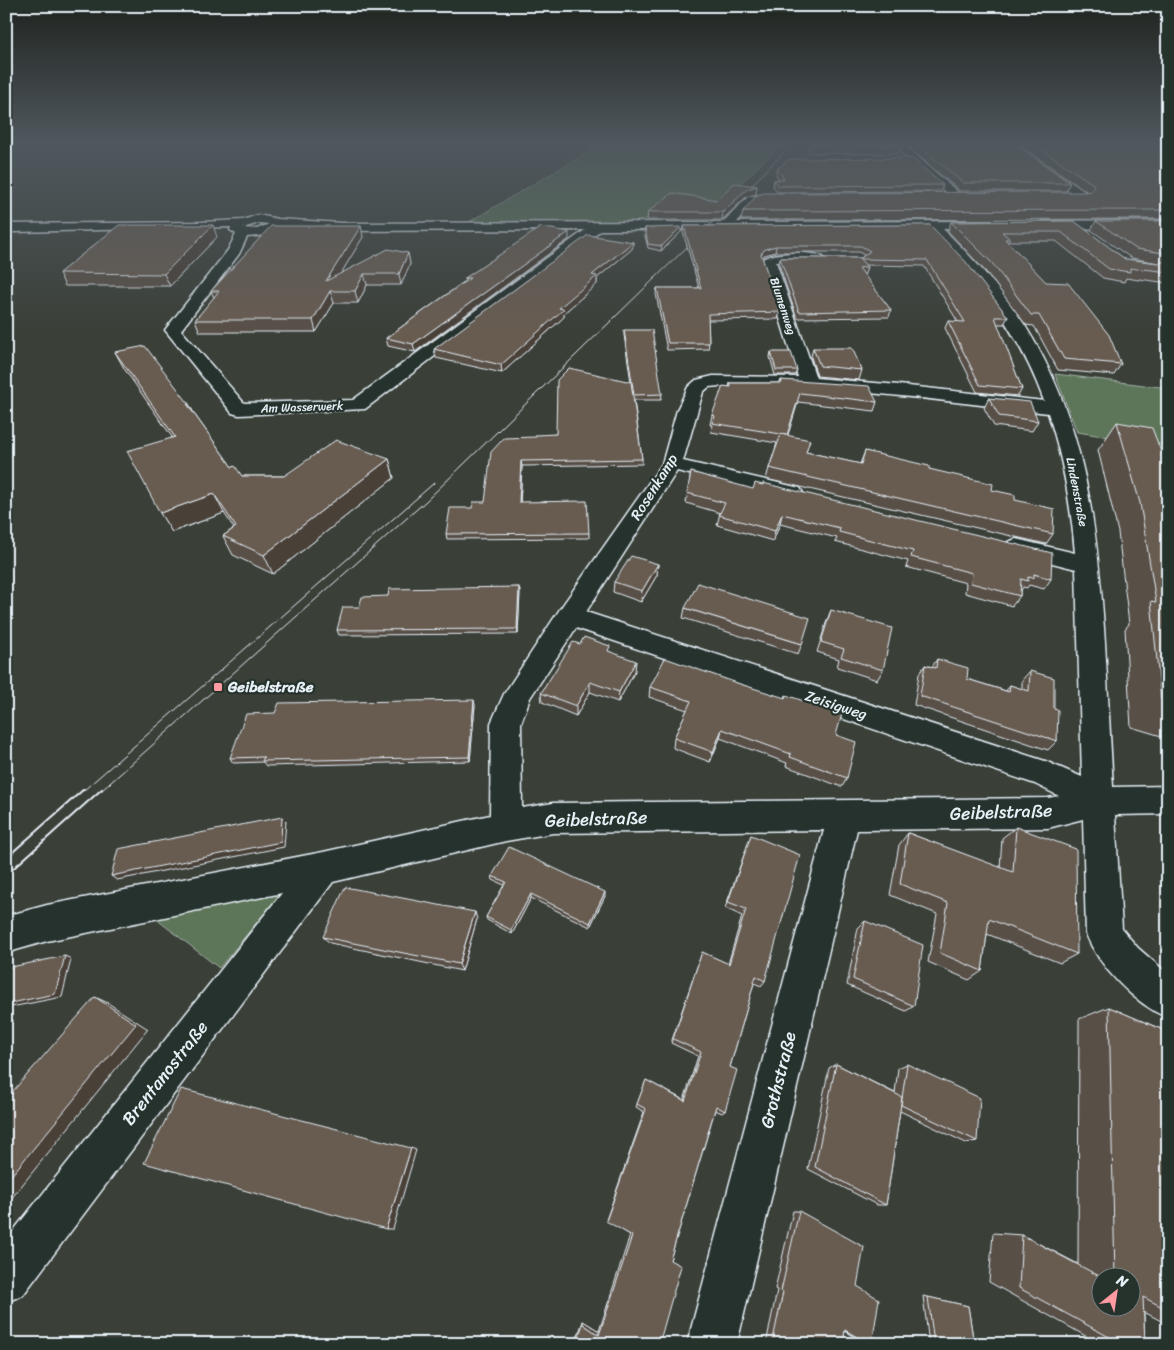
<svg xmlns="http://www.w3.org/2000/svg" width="1174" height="1350" font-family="Sriracha,sans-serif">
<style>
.green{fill:#5d7458;stroke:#a2b2a8}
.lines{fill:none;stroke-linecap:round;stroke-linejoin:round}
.minor-casing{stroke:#e8f1f8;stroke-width:3}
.minor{fill:#26332d;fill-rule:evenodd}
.tram-far1{stroke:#e8f1f8;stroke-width:1}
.tram{stroke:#e8f1f8;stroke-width:2}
.wall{fill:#594f46;stroke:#e8f1f8;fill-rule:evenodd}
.shaded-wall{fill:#484039;stroke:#e8f1f8}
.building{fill:#675c51;stroke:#e8f1f8}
.poi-dot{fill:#ff9aa2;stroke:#26332d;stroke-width:2}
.labels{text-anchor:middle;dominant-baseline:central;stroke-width:4.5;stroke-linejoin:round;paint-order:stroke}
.far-street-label{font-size:12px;fill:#e8f1f8;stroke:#26332d}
.street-label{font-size:15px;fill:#e8f1f8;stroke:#26332d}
.poi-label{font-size:15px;font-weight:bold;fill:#e8f1f8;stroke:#26332d;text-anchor:start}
.near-street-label{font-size:18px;fill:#e8f1f8;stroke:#26332d}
</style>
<rect width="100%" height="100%" fill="#3a3f38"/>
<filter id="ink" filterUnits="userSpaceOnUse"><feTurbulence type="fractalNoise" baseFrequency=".02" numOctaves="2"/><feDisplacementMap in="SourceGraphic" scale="10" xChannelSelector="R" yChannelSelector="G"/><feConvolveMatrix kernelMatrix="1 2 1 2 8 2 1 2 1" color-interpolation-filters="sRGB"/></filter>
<g filter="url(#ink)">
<path class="green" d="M602,144h180l-65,62 -48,-7 -26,23 -176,1z
M1055,374l113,14v58l-91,-14z
M288,885l-69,83 -68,-53z"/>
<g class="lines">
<defs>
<path id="minor" d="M892,144h11l58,51 2,2 -2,2h-8z
M1003,144h12l73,50 -11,6 -33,-1 -2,-2 6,-3h26z
M793,194l6,3 -2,2 -41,2 -19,21 249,-1 6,4 -6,4h-43c30,29 58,60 81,95 62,97 74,207 81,319 3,48 5,96 8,144l55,-1v28l-53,1 7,114 16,19 30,26v44c-33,-14 -69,-51 -82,-84l-3,-115 -35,9 -191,2 -120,514h-50l137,-514 -271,3 -47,8 -173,41 -310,413 -17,7v-62l276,-347 -235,48 -41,12v-37l41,-11 276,-53 167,-37 1,-92 13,-29 56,-85 102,-145 15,-54 11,-23 8,-7 17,-4 85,1 -36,-117c7,-8 55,-10 62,-2l-7,4h-41l40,116 83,7 145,16c-24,-67 -65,-122 -115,-172l-328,1 -236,179 -126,6 -7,-2 -67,-83 63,-80 8,-16 -6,-4 1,-3 -216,5h-9v-8l196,-2 41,-2 15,-5 20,4 63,4 382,-1 26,-26zM259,223l10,1 -12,5 -14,-1zM281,227l43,4 261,-1 -232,170 -109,3 -63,-73 58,-76 8,-17 20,-2zM719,386c111,-1 219,14 329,27 15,45 23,93 27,140l-59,-14 -8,3 -4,5 4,5 68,17 6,208 -37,-16 -459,-149 91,-141 115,28 8,-1 3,-5 -3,-5 -117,-27 20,-69 6,-5zM576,628l459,156 24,12 -11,2 -495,5 -31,5 -1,-85 9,-25z
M1168,220v8l-126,1 -6,-4 6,-4z"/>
</defs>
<use href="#minor" class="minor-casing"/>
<use href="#minor" class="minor"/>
<path class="tram-far1" d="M741,196l51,-52
M83,791l351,-308
M101,791l325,-290 298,-290"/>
<path class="tram" d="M6,858l78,-69
M6,875l96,-86"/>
</g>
<path class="wall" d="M812,144h88l2,2 -3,8 -91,-1 2,-8h2z
M905,144h110l55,39 -4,8h-106z
M1018,144h150v75l-427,1 2,-9 345,-19z
M777,169l166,16 -2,6 -164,1 -4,-6 1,-6 5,-1 -3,-4z
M757,186l-1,8 -10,3 -24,23h-75l1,-8 69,-12z
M1074,221l51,38 34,4 -28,-5 -40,-28 5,-9h72v62l-29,-4v1l-13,-2 -2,4 -21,-4 -47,-37h-47l-1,1 113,122 -7,11 -56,-5 -24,-44 -8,-1 -39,-52 -39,-42 3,-9z
M930,225l78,92 -4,7h-7l25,65 -4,7 -41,-4 -32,-64 3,-7 10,1 -34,-56 -59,-1 2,2 -2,7h-2l28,36 -2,7 -92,1 -18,-54 1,-6h81l3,-3 -5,-3h-84l-11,3 -2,2 18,55 -2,7 -70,1 1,23 -1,6 -41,1 -11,-56 1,-6h42l-16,-56 1,-6z
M361,226l2,11 -22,36 67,-20 2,11 -9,21h-34l-9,18h-24l-18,29h-116l-5,-12 19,-22 -3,-7z
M645,228l36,4 -20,19 -13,-3 -4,-16z
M217,237l-47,49h-105l-6,-13z
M569,239l-154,113 -27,-6 -2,-8 79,-57v-3z
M633,242l-1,7 -35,29v6l-33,29v4l-62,56 -66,-15 -2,-9z
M624,330l38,64 -1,6h-27l8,59v5l-120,2 -2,36 69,31v5l-142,1 -1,-5 26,-26 13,-6 51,-65 20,-3 75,-52 -7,-47z
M813,348l49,22 -3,10 -42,-4 -6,-19z
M115,352l74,52 6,11 37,52 10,9h42l105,-17 5,19 -121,96 -40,-19 -10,-19 11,-8 -10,-15 -52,19 -12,-19 12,-76 -47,-67z
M771,352l26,18 -2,5h-20l-5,-18z
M781,380l96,22 -3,9 -76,-9 -10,33 18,17 54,12 5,-13 64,18 63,21 23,10 38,34 -7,10 -280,-65 3,-11 8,-25 -66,-11 1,-7h-2l2,-10 17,-28 1,-4h50z
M989,398l49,23 -6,10 -38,-5 -10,-18z
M1117,422l48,124 3,1v191l-37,-11 -6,-98 4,-5 -11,-92 -20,-82z
M691,472l360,107 -7,10 -15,-4 -2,3 -4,-1 -2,4h-1v5l-8,10 -47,-13 1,-10 -60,-16 2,-6 -73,-19 2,-4 -57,-14 -7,17 -56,-16 3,-12 -34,-10z
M658,564l-1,11 -16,27 -28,-10 1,-10z
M519,587l1,5 -2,42 -179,1 -2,-5 22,-23 29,-11z
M685,608l117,36 -4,10 -115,-36z
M831,610l52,60 -6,10 -40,-13 2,-8 -22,-7 10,-32z
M610,652l25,19 -17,31 -28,-10 -14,24 -34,-14 -1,-9z
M937,659l30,20 39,12 4,-6 12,4v-9l8,-9 24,38 3,32 -9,9 -134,-45 5,-31 6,-9 7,2z
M650,687l186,48 11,43 -5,9 -56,-21 1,-3 -67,-25 -10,24 -37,-14 1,-10 13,-28 -38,-13z
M475,705l-5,56 -204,5 -3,-4 -30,1 -3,-5 45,-45z
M1016,827l61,127 -17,9 -73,-29 -5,37 -13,9 -41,-18 9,-48 -47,-19 9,-50 9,-12 92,35 2,-30z
M751,835l14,146 -4,5 -7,-3 -24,84 -5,44 -3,2 -7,-3 -45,150 -11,84h-84l8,-23 16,10 31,-96 -24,-15 38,-108 -8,-5 10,-27 38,20 14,-44 -27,-13 31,-91 26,12 14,-48 -17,-8z
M1168,844v68l-6,-64z
M492,876l113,20 -15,31 -59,-29 -19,36 -25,-14 -1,-3 18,-32 -11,-5z
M477,919l-15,52 -132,-28 -7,-6z
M865,921l49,85 -8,5 -59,-26 11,-57z
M1109,1007l59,25v291h-3l-21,-11 1,32h-45l-111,-62 4,-49 29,2 56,29 1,-245zM1102,1278h30l-30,30z
M836,1064l59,29 3,-25 9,-4 70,77 -11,2 -66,-32 -14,94h-9l-69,-36 21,-101z
M793,1211h6l58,75 15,58h-4l-5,-2 -18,-11 -2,13h-77l11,-54 -2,-1z
M923,1296l45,10 6,38h-45z"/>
<path class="shaded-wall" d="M757,186l-1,8 -10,3 -24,23 1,-8 24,-23z
M213,225l4,12 -47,49 -6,-12z
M361,226l2,11 -34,56 -3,-12z
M681,227v5l-20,19 1,-5z
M569,232v7l-154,113 -2,-8z
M633,242l-1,7 -35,29v6l-33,29v4l-62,56 -1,-8 91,-90z
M776,246l-1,6 -11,3 -4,6 1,-7 4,-5z
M408,253l2,11 -9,21 -2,-11z
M364,274l3,11 -9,18 -3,-12z
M330,291l4,12 -18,29 -3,-12z
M187,404h2l9,18z
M389,459l5,19 -121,96 -9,-19z
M521,461l1,5 -2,41 -1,-5z
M214,494l10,19 -52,19 -12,-19z
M782,514l-2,10 -7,17 2,-10z
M658,564l-1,11 -16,27 1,-11z
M519,587l1,5 -2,42 -1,-5z
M636,661l-1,10 -17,31 1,-10z
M590,682v10l-14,24v-10z
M474,700l1,5 -5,56 -1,-4z
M722,729l-2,9 -10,24 3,-10z
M282,817l4,4 -2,26 -167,33 -6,-4z
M605,892v4l-15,31v-4z
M531,894v4l-19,36 -1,-4z
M475,912l2,7 -15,52 -3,-7z
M65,956l6,3 -9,38 -56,11v-4z
M95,997l13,6 40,26 -142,176v-23z
M411,1148l5,2 -23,79h-7z
M583,1321l16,10v4l-16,-11z"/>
<path class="building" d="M814,144h86l2,2 -92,-1h5z
M917,144h98l55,39h-107z
M1033,144h135v66l-425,1 14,-16 7,-2 321,-1 6,-1 3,-4 -1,-3z
M912,158l31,27 -165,1 -4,-6 10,-1 -7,-10 12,-10z
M734,183l23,3 -10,3 -24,23h-75l24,-19 45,7z
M1074,221l51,38 33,4 5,-1 3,-4 -2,-5 -28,-4 -40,-28h72v51l-24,-3v1l-14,-2v4l-21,-3 -48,-37h-59l8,7h-5l41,43 22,1 41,52 12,29 -57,-5 -25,-44h-8l-39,-52 -41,-41z
M119,225h94l-49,49 -105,-1z
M930,225l36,37 42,55h-13l27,72 -42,-4 -32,-64 17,1 -38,-62 -67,-1 7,8 -8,1 32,42 -92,2 -19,-54h81l9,-7 -9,-5h-85l-11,3 -4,5 19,58 -72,2 1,29h-41l-11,-55h44l-17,-62z
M271,226h90l-35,55 62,-32 20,4 -9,21h-35l-9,17h-25l-17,29h-118l24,-29h-8z
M541,227l28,5 -156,112 -27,-6 84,-60h-5z
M681,227l-19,19 -14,-2 -3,-16z
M588,235l45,7 -41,33 5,1 -38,32 5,1 -63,56 -67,-16z
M624,330h28l10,64 -28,1z
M145,346l44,58h-2l45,63 3,-1 7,10h42l52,-36 53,19 -125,96 -41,-19 13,-9 -22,-33 -54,19 -33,-62 48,-14 -60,-85z
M813,348h39l10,22 -42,-4z
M771,352h20l6,18h-21z
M569,368l62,14 11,77 -121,2 -2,41 68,-1 2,32 -143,1 4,-26h22l1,-6h12l6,-50 13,-14 32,-1v-2l20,-1 1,-54z
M781,380l88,6 8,16 -77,-9 -13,42 -75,-12 3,-7 -3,-1 11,-29 8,1 -1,-4h52z
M989,398l41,4 8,19 -39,-5z
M1117,422l35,6 16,42v62l-3,14 3,1v155l-7,-2 -10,-99 5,1 -16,-99z
M781,434l29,6 -4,12 55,12 4,-13 64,15v3l64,15 -1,6 23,5v5l39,9 -1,25 -284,-66z
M691,472l62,17 2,-6 8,2v-2l289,70 -1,26 -17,-5v4l-6,-1v4l-7,-2 -1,17 -49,-13 1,-10 -61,-16 2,-6 -74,-19 1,-4 -58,-14 -7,17 -56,-16 6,-12 -38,-10z
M631,556l27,8 -16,27 -28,-9z
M698,583l112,35 -8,26 -117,-36z
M519,587l-2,42 -180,1 6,-23h16l3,-10 26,-1 1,-7z
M831,610l61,18 -9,42 -42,-13 3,-8 -23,-7z
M584,637l26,9 -2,5 28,10 -17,31 -29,-10 -14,24 -35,-13 32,-51 7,2z
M665,658l75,26 45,14 1,-3 56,19 -6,21 20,7 -9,36 -57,-21 1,-3 -69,-25 -9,23 -39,-14 17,-37 -41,-14z
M937,659l31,9 -1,11 42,13 1,-7 19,6 1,-20 24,7v31l4,1 -1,31 -137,-45 5,-31 11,3z
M474,700l-5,57 -207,4 2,-4 -34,1 16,-44 29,-1 4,-10z
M282,817l-1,25 -170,34 7,-27z
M1016,827l60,22 1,105 -88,-35 -7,52 -42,-18 8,-50 -48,-19 8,-51 105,39z
M751,835l49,20 -35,126 -9,-5 -26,91 7,3 -12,41 -9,-5 -46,154 11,6 -22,78h-83l7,-20 16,11 33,-99 -26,-15 40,-112 -9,-5 9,-24 39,21 16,-49 -28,-13 29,-87 27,12 17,-55 -18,-7z
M509,847l96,45 -15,31 -59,-29 -20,36 -25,-13 20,-35 -14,-6z
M345,887l130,25 -16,52 -136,-27z
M865,921l58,24 -9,61 -61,-27z
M65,956l-10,38 -49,10v-36z
M95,997l41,27 -130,158v-83z
M1109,1007l59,25v278l-25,-13 2,47h-23l-103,-56 3,-53 81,43h-1v30h30v-30h-17z
M836,1064l66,33 -16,108 -71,-38z
M907,1064l73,34 -3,43 -76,-36z
M181,1089l230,59 -25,81 -242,-66z
M799,1211l65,36 -7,39 22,13 -7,45h-3l-24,-14 -2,14h-71l11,-52 -2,-1z
M928,1297l40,9 6,38h-40z"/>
</g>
<linearGradient id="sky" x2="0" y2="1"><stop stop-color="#20231f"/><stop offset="0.43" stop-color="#4f585e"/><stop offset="1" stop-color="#4f585e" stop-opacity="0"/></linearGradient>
<rect width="1174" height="333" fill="url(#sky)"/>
<rect class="poi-dot" x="213" y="682" width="10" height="10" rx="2.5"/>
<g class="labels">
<g class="far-street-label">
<text transform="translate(783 306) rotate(72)">Blumenweg</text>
<text transform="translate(302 407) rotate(-2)">Am Wasserwerk</text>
<text transform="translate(1077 492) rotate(79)">Lindenstraße</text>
</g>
<g class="street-label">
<text transform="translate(654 487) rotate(-58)">Rosenkamp</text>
<text transform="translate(836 705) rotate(18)">Zeisigweg</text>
</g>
<g class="poi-label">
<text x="228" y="687">Geibelstraße</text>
</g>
<g class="near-street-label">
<text transform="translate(1001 812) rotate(-2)">Geibelstraße</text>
<text transform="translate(596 819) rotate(-2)">Geibelstraße</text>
<text transform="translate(165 1073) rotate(-52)">Brentanostraße</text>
<text transform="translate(778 1080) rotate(-76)">Grothstraße</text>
</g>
</g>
<rect width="1174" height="1350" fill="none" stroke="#26332d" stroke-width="25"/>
<rect x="12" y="12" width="1149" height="1325" fill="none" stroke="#e8f1f8" stroke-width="2" filter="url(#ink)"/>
<g transform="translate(1116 1292) rotate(30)"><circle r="24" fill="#26332d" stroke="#747f7e"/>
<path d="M0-4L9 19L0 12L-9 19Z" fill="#ff9aa2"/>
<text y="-8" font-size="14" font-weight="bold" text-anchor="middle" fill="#e8f1f8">N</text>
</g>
</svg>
